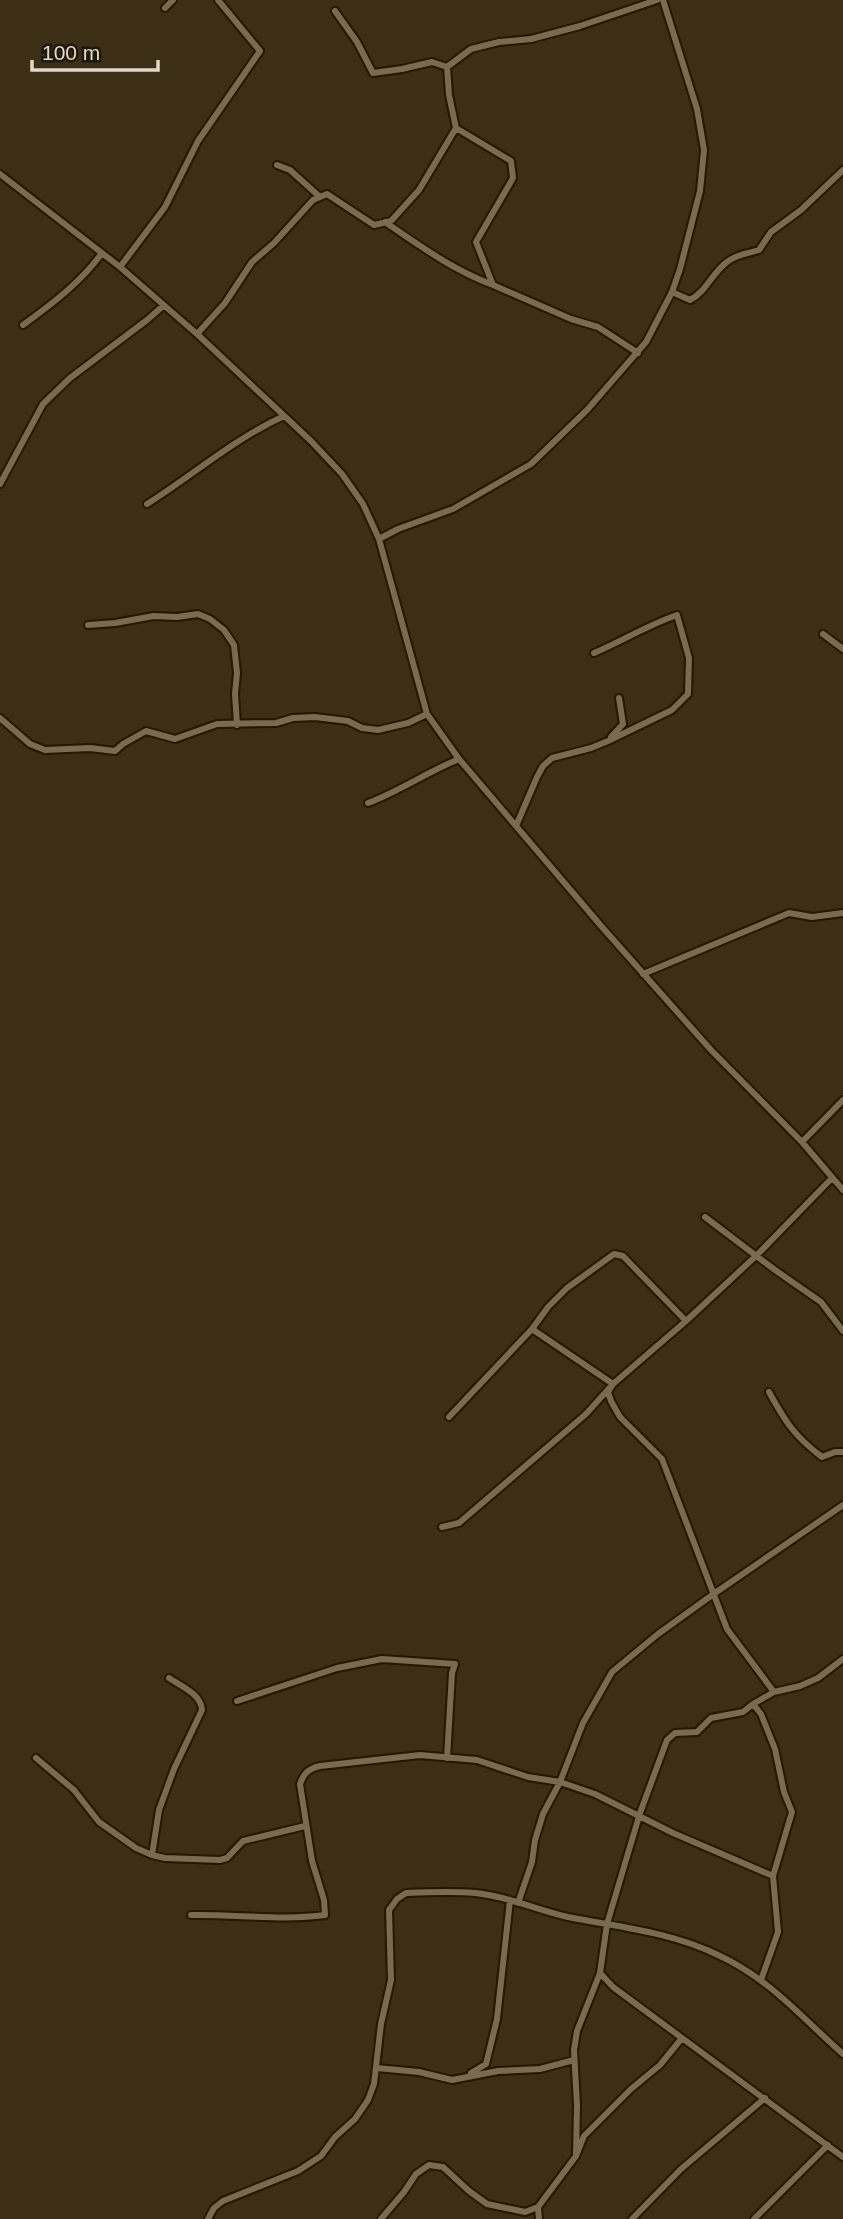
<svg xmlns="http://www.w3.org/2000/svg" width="843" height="2219" font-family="Arial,sans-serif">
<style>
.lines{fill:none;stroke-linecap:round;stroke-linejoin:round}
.minor-casing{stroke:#231700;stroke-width:10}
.minor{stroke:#796b4f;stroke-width:6}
</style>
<rect width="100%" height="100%" fill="#3c2f15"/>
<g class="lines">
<defs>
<path id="minor" d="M165,8l8,-8
M335,11l22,31 16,31 29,-4 30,-7 15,5
M456,128l55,33 2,17 -37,64 17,43 78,34 27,8 40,26
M277,165l13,5 30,27
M0,174l120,93 77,67 114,107 31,33 21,30 16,35 48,175 32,45 143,168 109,123 91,92 41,48
M385,222c35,24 68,48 108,63
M120,267l45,-60 33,-66 62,-90 -42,-51
M672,292l18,8c17,-9 22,-27 37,-38 10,-8 20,-8 32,-12l12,-18 30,-22 42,-40
M23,325c29,-21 58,-43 79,-72
M197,334l28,-31 27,-41 22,-19 39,-43 14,-6 47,31 17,-4 28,-31 37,-62 -7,-33 -2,-28 24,-18 28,-7 32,-3 49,-13 77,-26
M0,484l43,-80 27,-26 77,-58 16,-14
M147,504c46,-29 87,-65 137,-88
M379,539l19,-10 55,-20 78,-45 56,-54 59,-68 26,-50 8,-23 20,-78 4,-41 -7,-41 -34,-109
M88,625l27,-2 39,-7 23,1 21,-3 12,5 14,11 10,15 3,28 -2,21 2,31
M823,634l20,15
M0,718l30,26 15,6 45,-2 25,3 8,-7 23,-13 29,8 42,-15 59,-1 17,-5 22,-1 33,4 14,7 16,2 30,-7 19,-9
M611,737l12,-13 -4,-26
M368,803c32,-12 59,-31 91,-44
M516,826l21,-49 6,-11 9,-8 39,-10 17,-7 64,-31 16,-16 1,-36 -12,-43c-29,10 -55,26 -83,38
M643,974l146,-61 23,4 31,-4
M802,1142l41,-42
M705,1217l70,53 46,32 22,29
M532,1329l81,55 -5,8 3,9 9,16 42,42 65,170 47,63
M769,1392c16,29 25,44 53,65l13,-5h8
M449,1417l83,-88 16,-22 19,-19 47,-34 9,2 63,65
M442,1527l17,-4 127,-109 27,-30 73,-63 71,-66 75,-77
M237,1701l100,-33 45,-9 73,5 -3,9 -5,85
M753,1704l8,10 14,35 9,43 8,20 -19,64
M36,1758l38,32 25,32 37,26 16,7 13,3 55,2 7,-2 16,-17 62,-15
M152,1855l7,-45 15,-41 28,-59c-1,-16 -21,-24 -33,-32
M518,1903l14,-41 3,-22 8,-26 17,-32 23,-59 29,-51 46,-38 57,-41 128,-88
M191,1915c44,-1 92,6 134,0l-1,-15 -12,-39 -12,-77c4,-11 8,-15 20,-18l100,-11 57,5 51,17 32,5 35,12 78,39 100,43 5,56 -17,48
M600,1973l13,14 230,170
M377,2068l42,4 33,8 46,-9 42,-2 34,-9
M471,2073l15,-9 11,-45 13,-119
M576,2156l1,-51 -3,-55 3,-19 23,-58 7,-49 33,-111 27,-73 8,-7 22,-1 14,-14 32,-6 10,-8 21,-12 26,-6 18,-8 25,-19
M538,2207l1,12
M208,2219l6,-11 9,-7 75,-30 23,-15 14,-19 20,-18 13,-19 6,-16 7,-60 10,-44 -2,-70 8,-11 9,-6c23,-1 46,-2 69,0 32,3 62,17 93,24 51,10 103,15 150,38 52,24 83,62 125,99
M381,2219l23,-27 12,-18 13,-9 14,2 26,24 18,13 38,8 13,-5 38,-51 8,-20 47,-47 29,-24 22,-27
M632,2219l49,-50 84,-71
M754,2219l74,-74"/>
</defs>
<use href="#minor" class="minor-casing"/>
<use href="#minor" class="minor"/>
</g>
<path d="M32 60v10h126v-10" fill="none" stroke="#e0d8c9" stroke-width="3.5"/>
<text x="42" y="60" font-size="21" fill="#e0d8c9" stroke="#1e180d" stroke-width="5" paint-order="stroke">100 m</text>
</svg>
